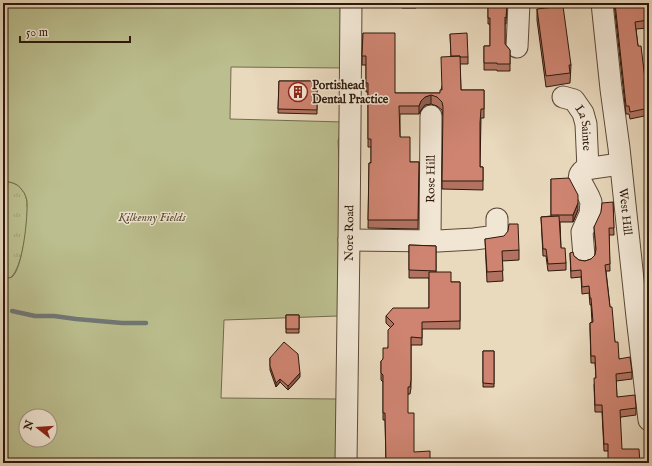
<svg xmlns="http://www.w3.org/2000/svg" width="652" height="466" font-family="'IM FELL English',serif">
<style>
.grass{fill:url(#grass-tufts);stroke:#746b4c}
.green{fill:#bbbe8e;stroke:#746b4c;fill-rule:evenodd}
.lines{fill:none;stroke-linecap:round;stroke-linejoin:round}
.stream{stroke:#707775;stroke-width:4.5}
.minor-casing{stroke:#5d4838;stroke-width:23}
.minor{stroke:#f1e6d4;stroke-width:21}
.wall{fill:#b17261;stroke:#2e180b}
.shaded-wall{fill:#905c4f;stroke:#2e180b}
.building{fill:#ce8471;stroke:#2e180b}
.labels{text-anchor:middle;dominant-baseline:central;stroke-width:3;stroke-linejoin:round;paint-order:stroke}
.poi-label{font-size:12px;font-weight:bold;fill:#2e180b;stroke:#f1e6d4;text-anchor:start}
.street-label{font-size:12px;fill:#2e180b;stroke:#f1e6d4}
.park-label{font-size:12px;font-style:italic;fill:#584a32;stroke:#f1e6d4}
</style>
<defs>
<pattern id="grass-tufts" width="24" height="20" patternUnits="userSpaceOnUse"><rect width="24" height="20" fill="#bbbe8e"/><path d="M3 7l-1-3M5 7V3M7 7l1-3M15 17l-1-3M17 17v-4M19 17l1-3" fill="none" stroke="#a1a379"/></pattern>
</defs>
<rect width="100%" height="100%" fill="#e9d9bd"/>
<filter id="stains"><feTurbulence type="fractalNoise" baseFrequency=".005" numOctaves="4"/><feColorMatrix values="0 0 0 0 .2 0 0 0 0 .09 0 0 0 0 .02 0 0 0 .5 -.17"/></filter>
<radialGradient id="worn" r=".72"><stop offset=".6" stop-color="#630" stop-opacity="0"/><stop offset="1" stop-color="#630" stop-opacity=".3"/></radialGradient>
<path class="grass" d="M3,181c7,1 15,2 19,9 3,3 4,7 5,11 2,16 -4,68 -17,77l-7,-1z"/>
<path class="green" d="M3,3h342l-1,65 -113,-1 -1,52 114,3 -6,19 1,18 -1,157 -114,4 -3,78 118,1 -1,64h-335v-186c3,0 6,2 9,0 11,-9 16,-62 15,-76 -1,-4 -2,-8 -5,-11 -4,-7 -12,-8 -19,-9zM26,416h24v24h-24z"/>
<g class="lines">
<path class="stream" d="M12,311l23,5h19l22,3 46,4h24"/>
<defs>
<g id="minor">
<path id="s1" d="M602,3l9,86 8,59 18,169 12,103"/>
<path d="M517,47l2,-44"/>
<path id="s2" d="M563,97l11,3 9,13 3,11 2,45"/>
<path d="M349,240l89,1 36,-2 23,-3v-17"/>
<path id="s3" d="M430,241l1,-125"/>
<path d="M584,256l-2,-24 8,-18 1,-12 -2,-5 -9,-17c-2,-5 1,-8 5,-11l35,-5"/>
<path id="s4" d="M346,463l3,-223 2,-237"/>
</g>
</defs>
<use href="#minor" class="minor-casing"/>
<use href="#minor" class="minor"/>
</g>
<path class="wall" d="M402,3h14v5h-14z
M488,3h19l-1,21h-1v20l5,6v21h-13v-1h-13v-24h6v-22h-2z
M614,3h32l2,17v8l-12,1 2,17 7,33 4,-1v37l-19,4 -1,-5h-3z
M537,9l34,56 -1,18 -24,4 -9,-67z
M363,33l32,60h45l11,-37 -1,-22 18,23v7h-8l1,26h23v28h-3l-1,49h3v23l-41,-1 1,-73 -1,-6 -5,-4 -6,-2 -6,1 -4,5 -2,4h-19v23l10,25h9l-1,67 -50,-1 1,-65h2v-16h-3v-55h-2v-27h-4z
M279,81h38v33l-39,-1z
M551,179l27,31 -5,12h-13l1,26 5,15v7l-18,1 -2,-15h-3l-2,-39 10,-1z
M613,202l1,33h-5l1,36h-4l4,36 5,35 4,17 13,13v7l-16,2 1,16 19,11v7l-15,2 -13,34h-4l-2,-39h-7l-1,-27 2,-7 -1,-15h-4l-1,-33v-7l2,-1 -1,-17h-1l-1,-12 -7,1 -1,-17 -10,1 -1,-25 9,7 6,1 6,-2 4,-4 1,-5 -2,-23z
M485,239l34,11v10l-17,1 1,20 -16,1z
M409,245l27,1v26l15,10h9v47h-38v16h-11v43l-1,6h-2l-22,69 -1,-43h-2v-38l-2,-2v-19l2,-2 5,-11 3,-20 -5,-5v-7l43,-8v-30h-20z
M286,315h13v18h-13z
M483,351h11v36h-11z
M270,358l30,19 -12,13 -8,-8 -4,5 -6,-17z"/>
<path class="shaded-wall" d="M431,95v9l-6,1 -4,5 -2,4v-8l2,-5 4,-4z
M578,203v7l-5,12v-7z
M300,373v4l-12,13v-4z
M280,379v3l-4,5v-4z"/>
<path class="building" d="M488,3h19l-1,15 -1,-1v27l5,6v14h-13v-1h-13v-17h6v-28h-2z
M615,3h31l2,17 -13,2 3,24h3l4,33 4,-1v30l-19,4 -1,-6h-3z
M563,6l8,59h-2l1,8 -24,3 -9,-67z
M363,33h32v60h45v-3h2l-1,-33 19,-1 1,34h23v19h-3l-1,14v44h3v14h-41l1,-74 -1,-5 -5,-5 -6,-2 -6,2 -4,4 -2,5h-20l1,31h10v25h9l-1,58h-50l1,-57h2v-24h-3v-56h-2v-27h-4z
M467,33l1,24h-8v-1h-9l-1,-22z
M279,81h38v29l-39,-1z
M569,178l9,17v8l-5,12h-22v-36z
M613,202l1,26h-5l1,36 -5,1 5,42h2l3,35h3l1,17 11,-2 2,15 -16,2 1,23 18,-2 1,13 -16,2 2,39h17l1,14h-32v-19h-4l-2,-39h-7l-1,-27h2l-1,-22h-4l-1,-33 3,-1 -2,-24h-1l-1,-12 -7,1 -1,-17 -10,1 -1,-18 3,-1 1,4 5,4 6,1 6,-2 4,-4 1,-6 -2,-22 7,-15 1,-9z
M559,216l2,32h4l1,15 -18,1 -2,-15h-3l-2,-32z
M509,224h9l1,26 -17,1 1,20 -16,1 -2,-33 19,-3 4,-5z
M409,245l27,1v25l-27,-1z
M429,272h22v10h9v39l-38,1v16l-11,-1v43l-1,7h-2v26h6v39l16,-1v12h-44l-1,-50h-2v-38l-2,-2v-12l2,-2v-11h5v-18l6,-6 -8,-8 7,-8h36z
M286,315h13v14h-13z
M284,342l14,12 2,19 -12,13 -8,-7 -4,4 -6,-17v-8z
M483,351h11v33l-11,-1z"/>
<defs>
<symbol id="building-ring" viewBox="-11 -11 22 22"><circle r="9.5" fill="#f1e6d4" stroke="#8f2418" stroke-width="1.5"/><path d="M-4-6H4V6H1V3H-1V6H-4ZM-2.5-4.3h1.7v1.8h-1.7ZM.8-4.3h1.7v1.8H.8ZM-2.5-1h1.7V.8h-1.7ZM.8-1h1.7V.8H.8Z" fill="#8f2418"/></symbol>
</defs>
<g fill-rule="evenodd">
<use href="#building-ring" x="287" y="81" width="22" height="22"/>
</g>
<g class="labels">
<g class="poi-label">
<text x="312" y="85">Portishead<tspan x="312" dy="14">Dental Practice</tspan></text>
</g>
<g class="street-label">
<text stroke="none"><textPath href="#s2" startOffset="42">La Sainte</textPath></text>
<text stroke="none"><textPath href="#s3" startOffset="62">Rose Hill</textPath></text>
<text stroke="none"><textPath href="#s1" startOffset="210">West Hill</textPath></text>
<text stroke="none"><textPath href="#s4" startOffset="230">Nore Road</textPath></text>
</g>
<g class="park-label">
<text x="152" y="217">Kilkenny Fields</text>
</g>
</g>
<rect width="652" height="466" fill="none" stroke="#e9d9bd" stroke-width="16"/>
<rect x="4" y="4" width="644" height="458" fill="none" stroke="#2e180b" stroke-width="2"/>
<rect x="8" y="8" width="636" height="450" fill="none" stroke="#2e180b"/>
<g transform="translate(38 428) rotate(287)"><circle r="19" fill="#f1e6d4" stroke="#a39484"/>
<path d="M0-3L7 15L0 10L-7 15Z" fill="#8f2418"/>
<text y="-6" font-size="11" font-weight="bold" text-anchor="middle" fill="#2e180b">N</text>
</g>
<path d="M20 36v6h110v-6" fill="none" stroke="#2e180b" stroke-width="2"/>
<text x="26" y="36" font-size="12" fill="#2e180b" stroke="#f1e6d4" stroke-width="3" paint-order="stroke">50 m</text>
<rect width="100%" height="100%" filter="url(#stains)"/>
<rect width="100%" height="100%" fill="url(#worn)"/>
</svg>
